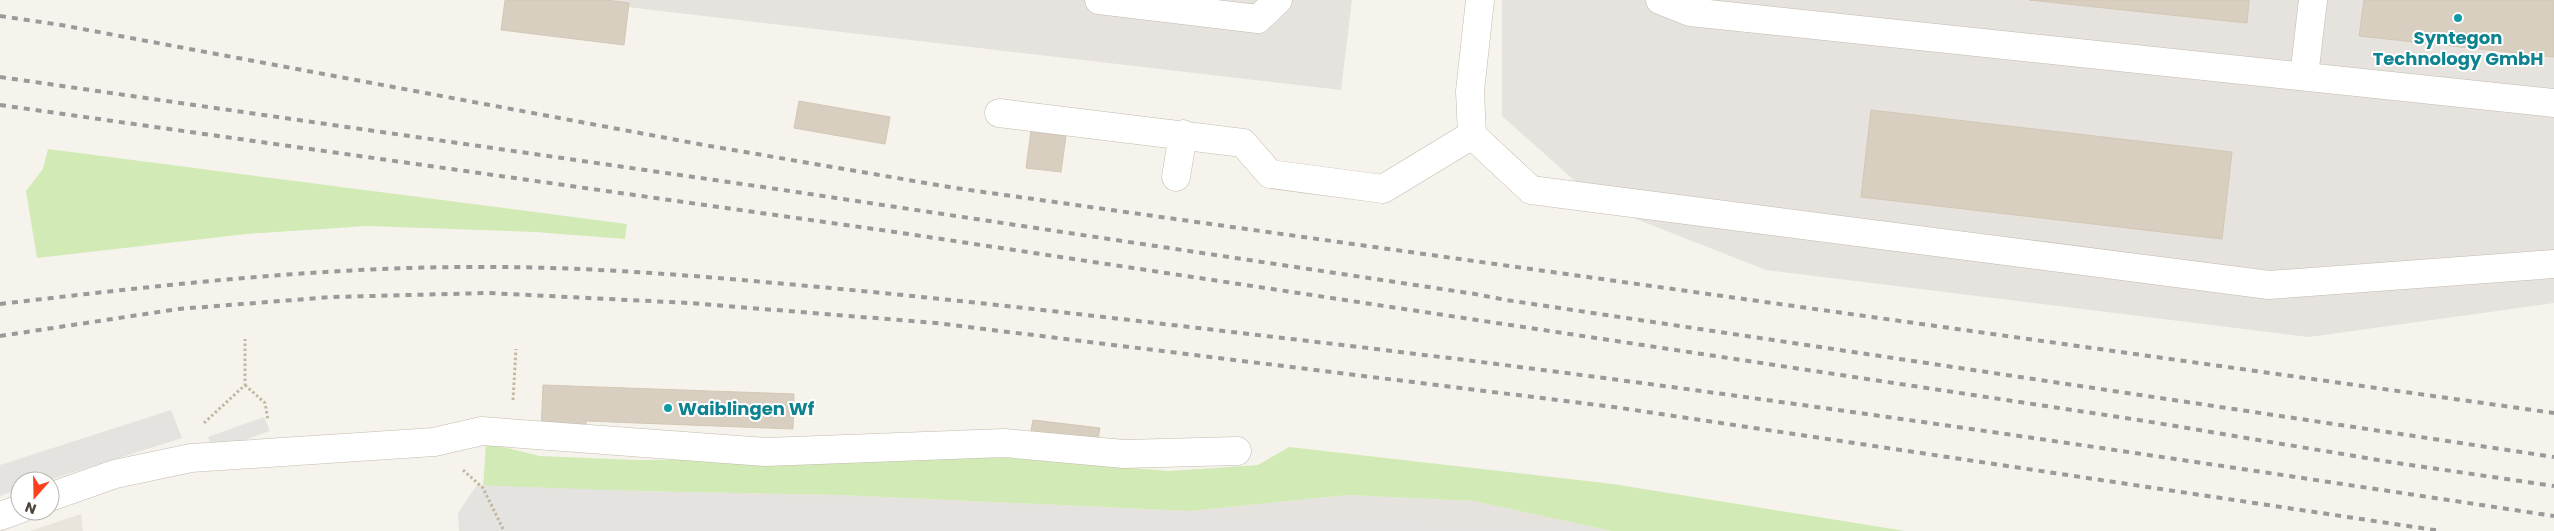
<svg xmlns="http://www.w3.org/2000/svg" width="2554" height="531" font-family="Poppins,sans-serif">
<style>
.residential{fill:#eae5da}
.industrial{fill:#e6e2dd}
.green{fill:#d2eab5}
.parking{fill:#e5e3e0}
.building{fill:#d8cfc1;stroke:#d3c7b4}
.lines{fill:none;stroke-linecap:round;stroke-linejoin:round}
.minor-casing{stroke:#c2bbae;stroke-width:29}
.path{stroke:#c4b79f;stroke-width:3;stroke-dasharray:2.5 2.5;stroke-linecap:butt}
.minor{stroke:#fff;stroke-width:28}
.rail{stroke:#9a9a9a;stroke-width:4;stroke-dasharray:6 6;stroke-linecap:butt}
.culture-dot{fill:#0f9aa8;stroke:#fff;stroke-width:2}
.labels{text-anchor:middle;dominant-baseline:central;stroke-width:4;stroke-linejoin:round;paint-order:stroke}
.culture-label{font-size:18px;font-weight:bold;fill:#0d838f;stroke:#fff}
</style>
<rect width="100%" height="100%" fill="#f6f3ec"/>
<path class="residential" d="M81,514l2,17h-53z"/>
<path class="industrial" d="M567,0h785l-11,90z
M1502,0h1052v303l-245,34 -543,-67 -163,-64 -101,-90z
M483,488l357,7 349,16 159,-16 125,6 139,30h-1123z"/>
<path class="green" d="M48,149l579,75 -2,15 -90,-7 -168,-6 -121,8 -209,24 -11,-67 17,-22z
M486,443l54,13 96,4 373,-2 160,13 89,-6 31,-18 324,37 292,47h-293l-139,-30 -125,-6 -159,16 -349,-16 -357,-7z"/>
<path class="parking" d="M171,410l11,28 -136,43h-26v8l-20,7v-31z
M264,417l6,14 -57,20 -5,-14z
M477,485l1104,41 18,5h-1140l-1,-18z"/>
<path class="building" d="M505,0h101l23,3 -5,42 -123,-15z
M2029,0h220l-2,23z
M2364,0h190v57l-195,-21z
M799,101l91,16 -5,27 -91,-16z
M1871,110l361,42 -10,87 -361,-42z
M1031,131l35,5 -5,36 -35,-4z
M543,385l251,9 -1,35 -207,-8v12l-45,-1z
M1033,420l67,8 -3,16 -67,-8z"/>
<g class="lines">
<defs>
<path id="minor" d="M1099,0l159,19 20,-19
M1660,0l30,12 864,91
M2304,76l9,-76
M999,113l244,30 27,31 113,15 89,-54 -2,-44 10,-91
M1472,135l59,55 738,95 285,-21
M1176,177l7,-43
M50,497l65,-23 76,-16 243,-16 48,-11 284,21 238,-9 120,11 113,-3
M0,516l20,-7"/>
</defs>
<use href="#minor" class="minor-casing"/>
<path class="path" d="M245,385l20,18 3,17
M513,400l3,-51
M204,423l41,-38v-46
M463,470l20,18 21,43"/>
<use href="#minor" class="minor"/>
<path class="rail" d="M0,16l61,9 643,120 251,43 1599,225
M0,77l763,110 712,107 31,6 1048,157
M0,105l895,127 1250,189 245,41 164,24
M0,304c162,-19 326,-38 489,-37 99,0 199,8 297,17 172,15 343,36 514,56 419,49 837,113 1254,176
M0,336l178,-27 154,-12 156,-4 201,10 247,20 678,84 827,124"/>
</g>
<g class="culture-dot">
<circle cx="2458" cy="18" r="5"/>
<circle cx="668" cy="408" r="5"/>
</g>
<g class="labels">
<g class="culture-label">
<text x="2458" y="37">Syntegon<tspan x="2458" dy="21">Technology GmbH</tspan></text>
<text x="678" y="408" text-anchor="start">Waiblingen Wf</text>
</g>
</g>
<g transform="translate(35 496) rotate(200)"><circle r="24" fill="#ffffff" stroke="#b7b4b0"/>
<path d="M0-4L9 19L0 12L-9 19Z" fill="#fc3f1d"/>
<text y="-8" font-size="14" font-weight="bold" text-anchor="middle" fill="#4b4439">N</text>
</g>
</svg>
